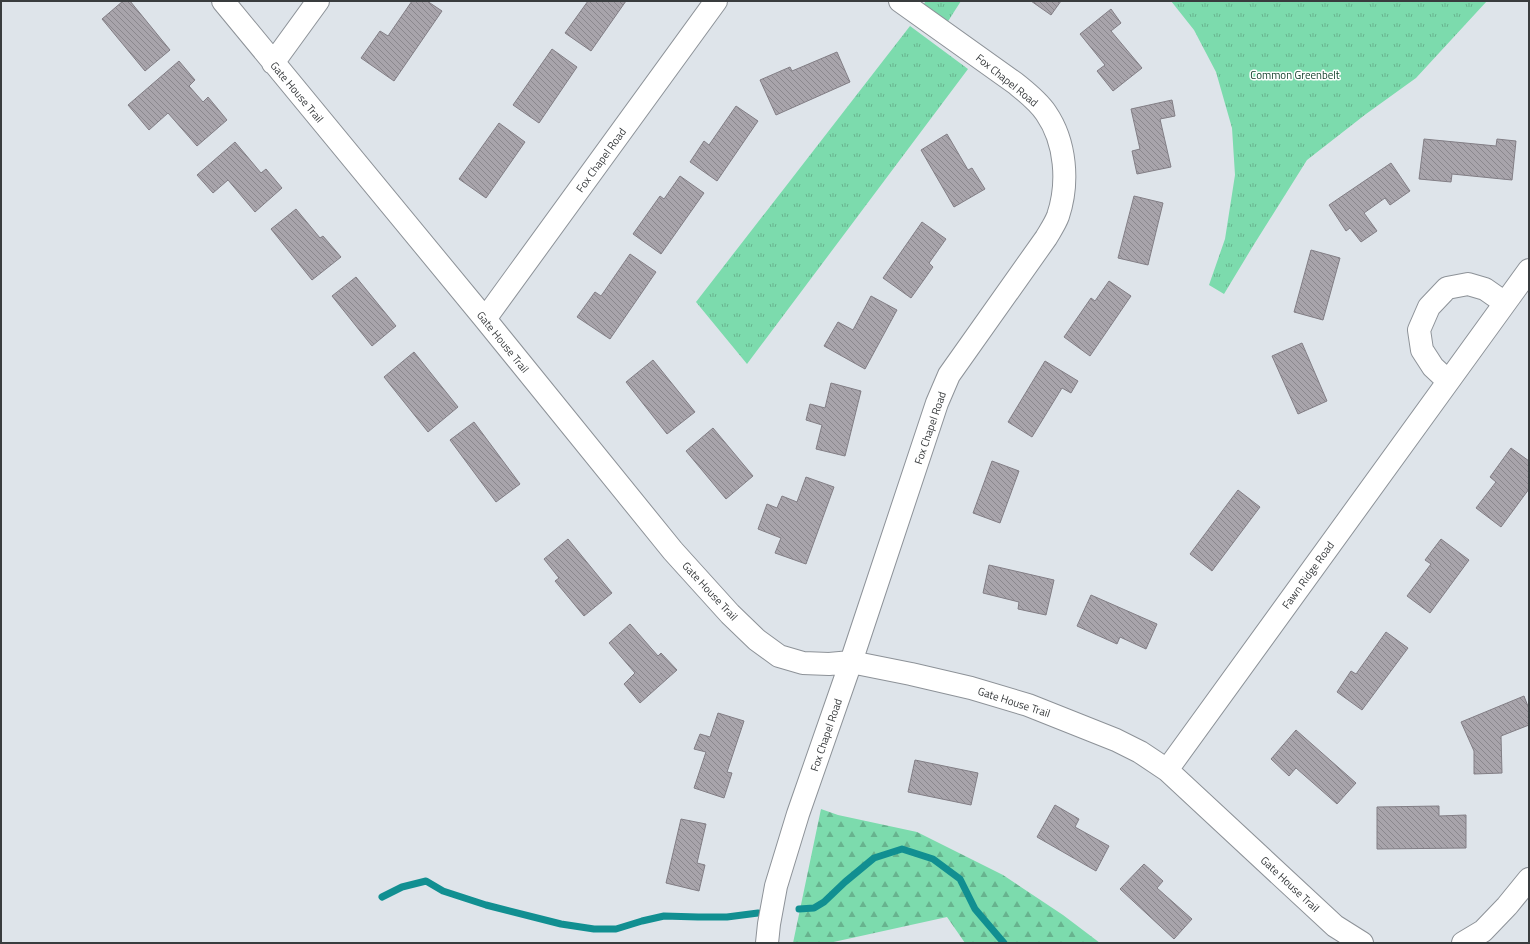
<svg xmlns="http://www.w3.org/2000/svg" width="1530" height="944" font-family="'Titillium Web',sans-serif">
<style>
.forest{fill:url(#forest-firs)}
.park{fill:url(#park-tufts)}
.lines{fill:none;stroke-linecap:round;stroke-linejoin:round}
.stream{stroke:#118f91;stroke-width:7}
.building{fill:url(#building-back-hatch);stroke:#827e85}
.minor-casing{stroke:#8d9298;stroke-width:24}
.minor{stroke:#fff;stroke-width:22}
.labels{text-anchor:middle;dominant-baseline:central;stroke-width:3;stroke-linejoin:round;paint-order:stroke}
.park-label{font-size:11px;fill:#15412d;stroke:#fff}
.street-label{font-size:11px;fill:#393c3e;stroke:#fff}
</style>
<defs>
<pattern id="forest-firs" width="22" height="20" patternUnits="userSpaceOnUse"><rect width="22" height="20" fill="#7cdbad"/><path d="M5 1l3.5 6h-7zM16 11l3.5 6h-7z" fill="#67b38e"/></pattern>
<pattern id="park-tufts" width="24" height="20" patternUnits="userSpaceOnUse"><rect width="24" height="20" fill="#7cdbad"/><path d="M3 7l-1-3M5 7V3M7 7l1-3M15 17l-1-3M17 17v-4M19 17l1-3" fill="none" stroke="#67b38e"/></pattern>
<pattern id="building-back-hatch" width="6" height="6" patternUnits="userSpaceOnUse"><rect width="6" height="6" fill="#a8a4ab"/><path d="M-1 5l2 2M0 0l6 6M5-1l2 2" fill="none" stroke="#8a878d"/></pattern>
</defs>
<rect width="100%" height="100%" fill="#dee4ea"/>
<path class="forest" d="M821,809l17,6 79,17 86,43 60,40 37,28h-135l-18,-26 -118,26h-36z"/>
<path class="park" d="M926,1h35l-16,25 -25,-17z
M1171,1h316l-71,77 -50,36 -59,46 -54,86 -29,48 -15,-9 16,-46 10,-64 -3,-47 -16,-56 -22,-42z
M910,26l58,43 -221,295 -51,-62z"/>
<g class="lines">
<path class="stream" d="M382,897l20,-10 24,-6 17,10 43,14 75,19 33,5h22l26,-8 22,-5 34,1h29l31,-4
M799,909l15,-1 10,-6 21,-20 29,-24 28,-9 31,10 27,20 15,30 29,34"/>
</g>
<path class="building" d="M123,1h7l40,49 -25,21 -43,-52z
M412,1h15l15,10 -48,70 -33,-23 19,-27 8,5z
M588,1h38l-35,50 -26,-18z
M1031,1h30l-10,14z
M1111,9l10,14 -10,8 31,37 -29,23 -16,-20 8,-6 -25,-31z
M552,49l25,18 -38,56 -26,-18z
M837,52l13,30 -74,33 -16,-35 30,-13 2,4z
M179,61l16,19 -6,6 14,16 5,-5 19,23 -30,26 -29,-33 -19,17 -21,-25z
M1172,100l3,16 -15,3 11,48 -34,7 -5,-23 8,-2 -9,-40z
M736,106l22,15 -41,60 -27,-19 14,-21 5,4z
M499,123l26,19 -39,56 -27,-19z
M947,134l21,36 4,-2 13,21 -31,18 -33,-57z
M1424,139l72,7 1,-7 19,2 -4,39 -60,-6 -1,8 -32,-3z
M235,142l26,31 5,-4 16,19 -27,24 -27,-32 -15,13 -16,-18z
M1391,163l19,28 -20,14 -5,-7 -21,15 13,18 -16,11 -11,-14 -4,3 -17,-26z
M680,176l24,17 -43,61 -28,-20 27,-38 4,3z
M1134,196l29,7 -15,62 -30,-7z
M296,209l24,29 3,-2 18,21 -29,23 -41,-51z
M922,222l24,17 -17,24 4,4 -22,31 -28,-20z
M1311,250l29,8 -17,62 -29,-8z
M630,254l26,18 -46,67 -33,-22 18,-25 6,4z
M356,277l40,49 -24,20 -40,-50z
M1109,281l22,15 -41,60 -26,-19 27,-39 4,3z
M871,296l26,14 -32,59 -41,-23 14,-24 15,8z
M1302,343l25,58 -29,13 -26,-58z
M414,352l44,55 -30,25 -44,-55z
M653,360l42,52 -28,22 -41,-52z
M1045,361l33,20 -7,12 -9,-5 -30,49 -24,-15z
M831,383l30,8 -16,65 -29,-7 6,-24 -16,-5 4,-16 15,4z
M474,422l46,62 -24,18 -46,-62z
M713,428l40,48 -27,23 -40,-48z
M1511,448l18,13v28l-28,38 -25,-19 20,-26 -6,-5z
M992,461l27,10 -19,52 -27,-10z
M806,477l28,10 -28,77 -31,-11 6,-15 -23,-9 9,-25 10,4 5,-12 15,6z
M1238,490l22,17 -48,64 -22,-17z
M568,539l44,54 -28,23 -29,-35 4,-3 -15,-19z
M1441,539l28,21 -39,53 -23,-17 24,-32 -6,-4z
M989,565l65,15 -8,35 -28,-6 1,-7 -36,-9z
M1091,595l66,29 -11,25 -26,-12 -3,7 -40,-18z
M630,624l28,32 3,-3 16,17 -37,33 -16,-19 11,-11 -26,-30z
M1386,632l22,16 -46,62 -25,-18 14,-21 5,3z
M1524,696l5,13v16l-28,11 1,37 -28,1v-23l-13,-29z
M718,713l26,8 -17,51 5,1 -8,25 -30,-10 12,-36 -12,-3 6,-15 10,3z
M1296,730l60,53 -19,21 -41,-36 -7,8 -18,-17z
M915,760l63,13 -7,32 -63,-13z
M1055,805l24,14 -4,8 34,19 -13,25 -59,-34z
M1439,806v10l27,-1v33l-89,1v-42z
M681,819l25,5 -9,39 8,2 -6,26 -33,-8z
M1144,864l19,17 -6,7 35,31 -18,20 -54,-50z"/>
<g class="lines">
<defs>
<path id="minor" d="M223,1l262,318 188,232 57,63 27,26 22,16 24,7 26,1 22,-2 60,12 60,14 57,17 88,35 24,12 27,18 168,156 27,17
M273,63l45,-62
M485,319l231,-318
M1448,381l-15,-14 -11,-17 -3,-20 10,-23 18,-19 21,-4 17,5 20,14
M1167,770l362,-500
M767,943l2,-19 7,-38 22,-72 53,-152 86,-259 12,-28 97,-137c4,-7 9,-14 12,-22 11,-33 8,-74 -12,-103 -8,-12 -20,-21 -31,-30l-115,-82
M1463,943l20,-12 24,-25 22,-27"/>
</defs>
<use href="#minor" class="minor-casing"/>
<use href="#minor" class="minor"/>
</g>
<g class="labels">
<g class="park-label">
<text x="1295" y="75">Common Greenbelt</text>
</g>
<g class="street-label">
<text transform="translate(1007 80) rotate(39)">Fox Chapel Road</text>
<text transform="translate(297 92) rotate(50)">Gate House Trail</text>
<text transform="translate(601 160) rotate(-54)">Fox Chapel Road</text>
<text transform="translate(503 342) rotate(51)">Gate House Trail</text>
<text transform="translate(930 428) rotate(-71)">Fox Chapel Road</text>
<text transform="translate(1308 575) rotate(-54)">Fawn Ridge Road</text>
<text transform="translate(710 591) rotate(47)">Gate House Trail</text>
<text transform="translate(1014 702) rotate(18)">Gate House Trail</text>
<text transform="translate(826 735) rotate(-71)">Fox Chapel Road</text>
<text transform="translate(1290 884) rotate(43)">Gate House Trail</text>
</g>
</g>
<rect width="1530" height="944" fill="none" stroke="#393c3e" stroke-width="4"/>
</svg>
